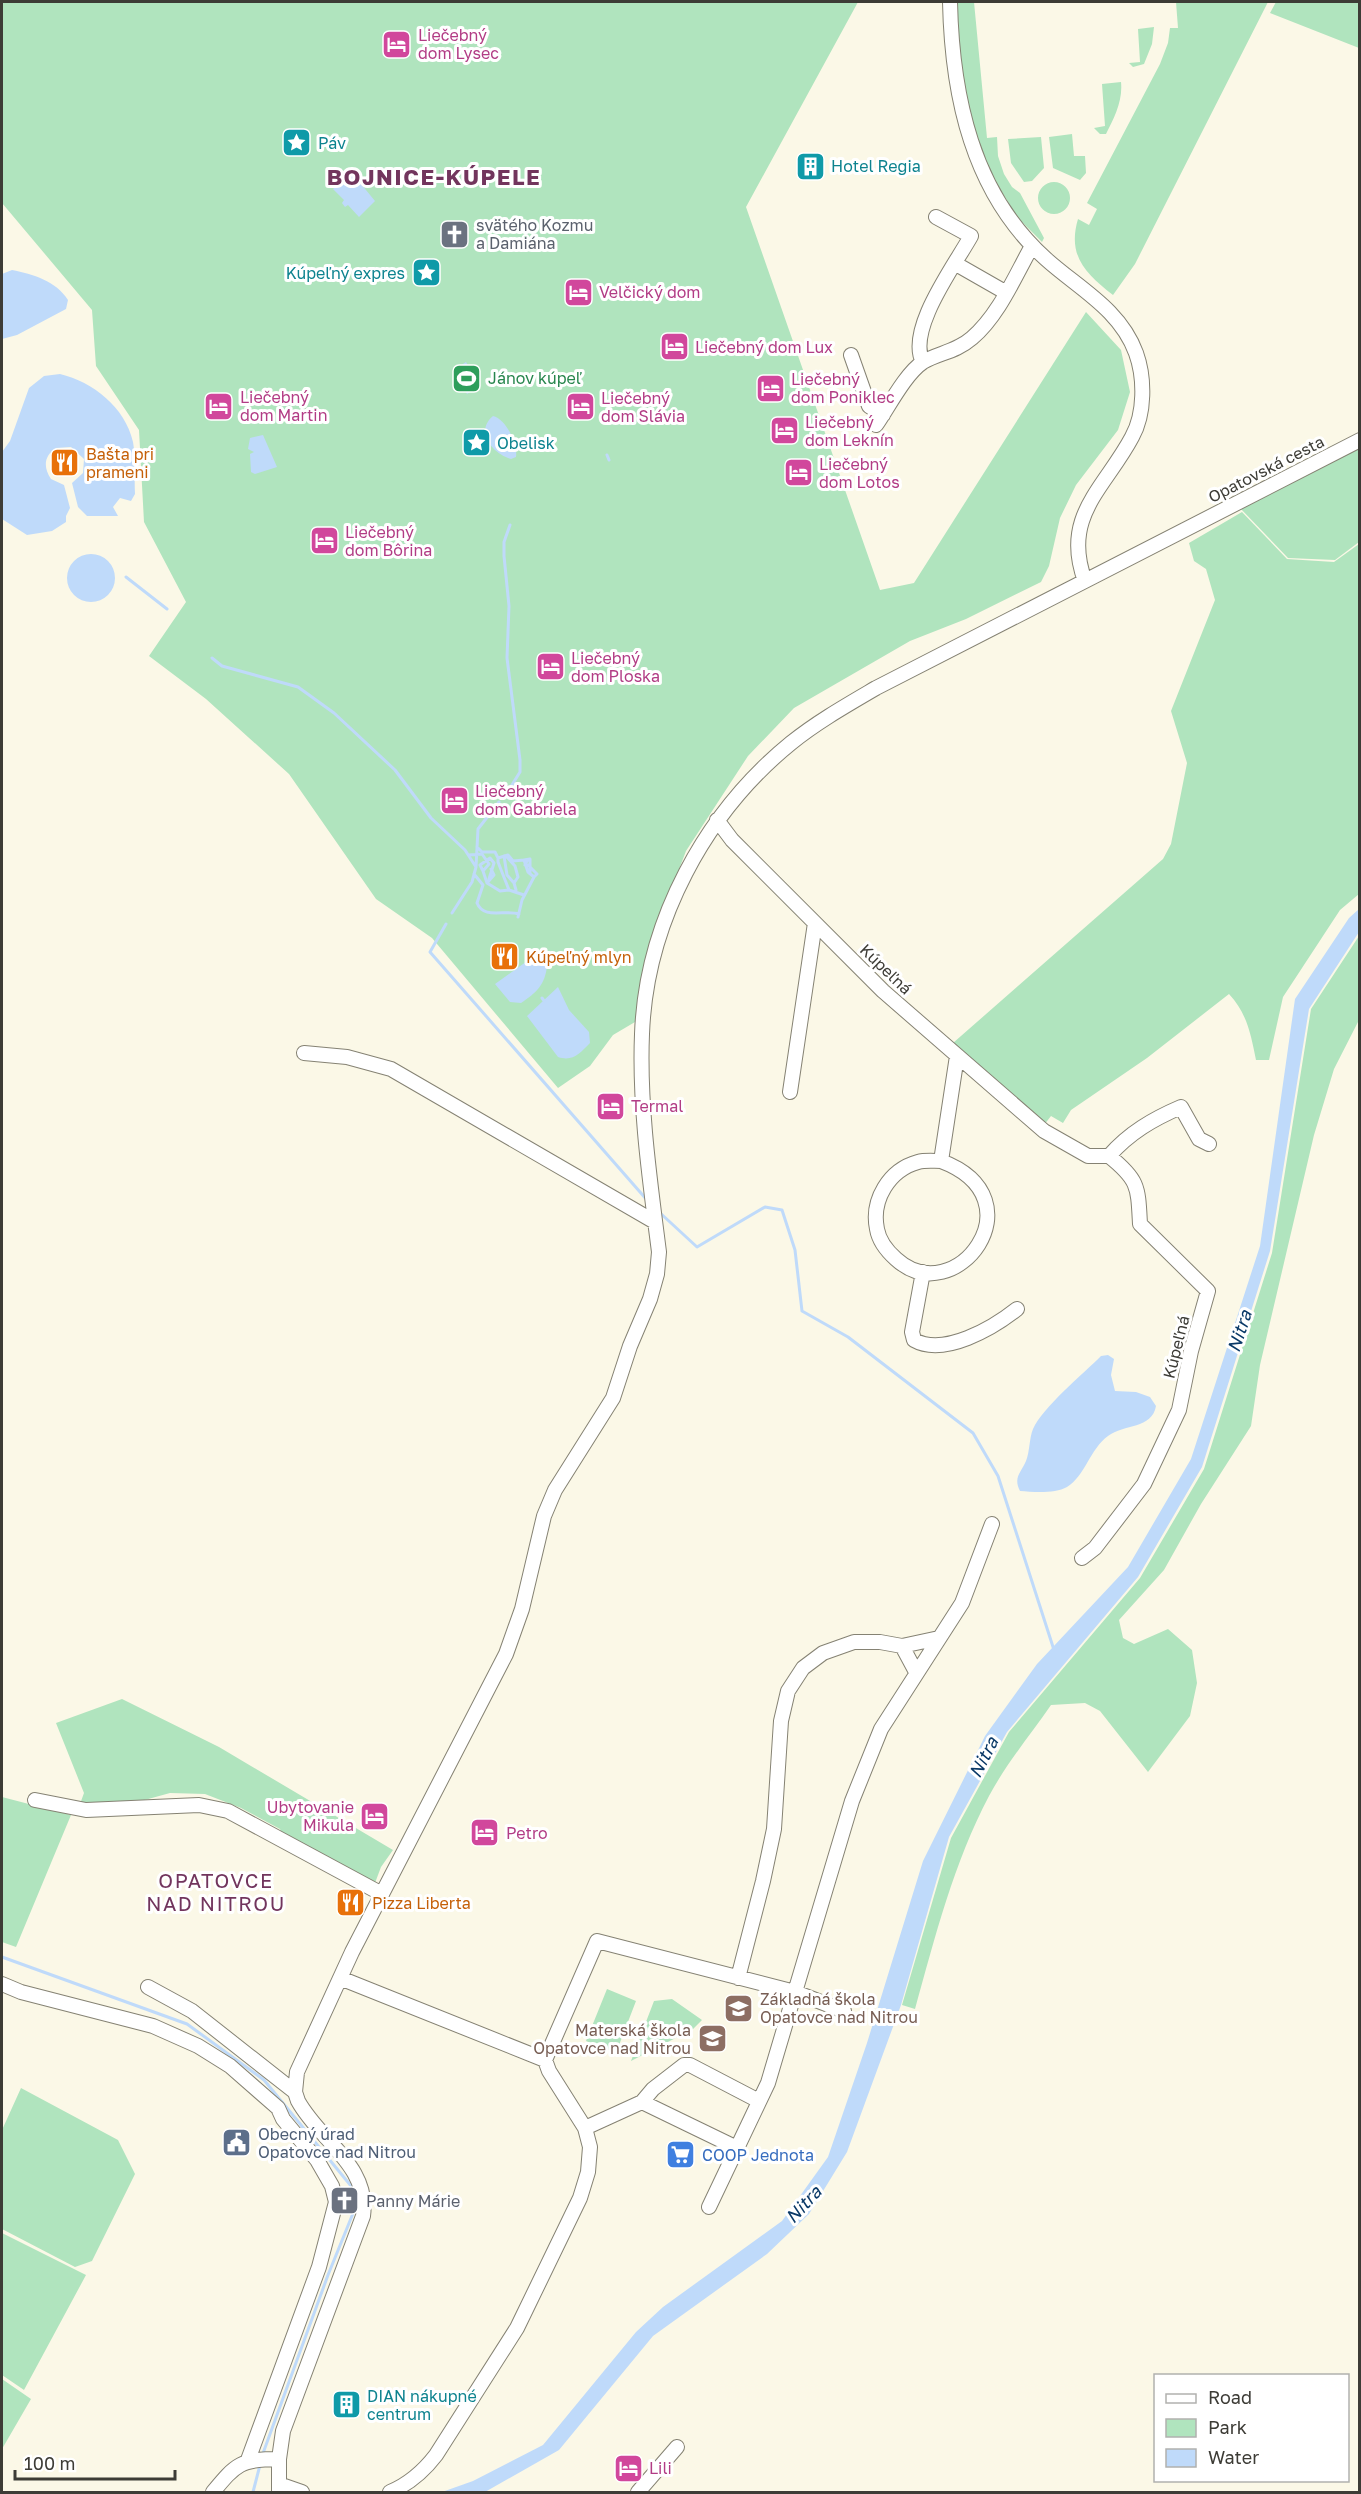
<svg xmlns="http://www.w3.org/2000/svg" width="1361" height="2494" font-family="'Golos Text',sans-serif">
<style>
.green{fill:#b0e4be}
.water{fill:#bfdafa}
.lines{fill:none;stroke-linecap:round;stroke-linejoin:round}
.stream{stroke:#bfdafa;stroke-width:3}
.minor-casing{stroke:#858273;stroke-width:16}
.minor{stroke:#fff;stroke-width:14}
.labels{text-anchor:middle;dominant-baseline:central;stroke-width:6;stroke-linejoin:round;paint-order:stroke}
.hotel-label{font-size:16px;fill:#b23c85;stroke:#fff;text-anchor:start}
.culture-label{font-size:16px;fill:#0d838f;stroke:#fff;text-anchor:start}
.worship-label{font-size:16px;fill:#5b616d;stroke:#fff;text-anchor:start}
.leisure-label{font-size:16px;fill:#27864d;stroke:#fff;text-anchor:start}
.food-label{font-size:16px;fill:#c56008;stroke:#fff;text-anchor:start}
.street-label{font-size:16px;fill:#3d3c36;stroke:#fff}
.education-label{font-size:16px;fill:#785e54;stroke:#fff;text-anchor:start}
.service-label{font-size:16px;fill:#4e5e75;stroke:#fff;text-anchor:start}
.shop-label{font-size:16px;fill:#366cbe;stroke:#fff;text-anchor:start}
.water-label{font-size:18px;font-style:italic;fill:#0a3967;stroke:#fff}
.quarter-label{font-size:20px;letter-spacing:1.5px;fill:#72355d;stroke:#fff}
.district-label{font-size:22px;font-weight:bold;letter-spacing:1.5px;fill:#72355d;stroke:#fff}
</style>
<rect width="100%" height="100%" fill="#fbf8e7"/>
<path class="green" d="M2,2h856l-112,205 134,383 34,-7 172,-271 35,38 9,42 -12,38 -42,55 -16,33 -11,48 -8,16 -75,37 -56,22 -116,67 -46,48 -62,95 -37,97 -14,74 -22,13 -23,31 -32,22 -126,-150 -56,-39 -87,-125 -83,-75 -57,-43 37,-54 -42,-80 -5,-92 -43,-64 -4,-56 -90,-107z
M957,2h17l13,136 10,-1 1,19 6,18 8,13 8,6 24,45 -2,4 -25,-25 -23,-38 -21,-46 -12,-63z
M1176,2h92l-133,262 -22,31c-27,-21 -46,-39 -35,-76l11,6 8,-16 -10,-6 73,-139 8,-21 2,-15h8z
M1276,2h83v46l-89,-35z
M1154,27l-2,17 -8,20 -11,3 -4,-4 11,-1 -2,-33z
M1121,82c2,19 -7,36 -15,52h-6l-6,-6 11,-2 -3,-42z
M1072,134l2,22h11l1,17 -6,7 -27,-12 -4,-31z
M1041,137l3,31 -12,13 -8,1 -13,-19 -3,-24z
M1038 198a16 16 0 1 1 32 0a16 16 0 1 1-32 0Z
M1359,448v94l-24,18 -47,-2 -48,-50z
M1242,512l45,47 47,3 25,-18v350l-19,16 -57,87 -14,63h-13c-5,-25 -9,-47 -27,-66l-82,64 -76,52 -8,13 -12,-7 -7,9 -91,-82 210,-184 8,-15 16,-81 -16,-52 44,-111 -9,-31 -12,-8 -5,-18z
M1359,936v84l-25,49 -20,66 -54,230 -9,61 -50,78 -37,66 -45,50 4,18 11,6 34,-15 24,21 5,33 -7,33 -42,56 -48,-61 -15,-8 -34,2c-20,29 -45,59 -62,91 -35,66 -54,141 -74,213l-13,-4 49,-167 58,-106 131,-154 64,-109 68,-216 39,-244z
M122,1699l97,48 174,103 -12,17 -6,16 -93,-49 -2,-5 -39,-21 -36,-14 -35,-1 -29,8 -61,3 4,-11 -28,-70z
M2,1797l69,18 -55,132 -14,-5z
M607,1989l29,12 -20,52 -30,-12z
M672,1999l30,21 -9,9 -62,32 23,-60z
M21,2088l97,52 17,34 -43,87 -17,6 -73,-38v-99z
M2,2233l84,42 -62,115 -22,-15z
M2,2379l29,20 -29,50z"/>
<path class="water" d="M352,173l23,28 -16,16 -11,-12 -3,2 -3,-4 2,-3 -11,-11z
M12,270c21,4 44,11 56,30l-2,9 -49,26 -15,4v-65z
M466,362l14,24 -13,8 -13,-24z
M60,374c33,8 65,33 73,68 3,16 1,35 2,52l-4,7 -11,-3 -7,9 5,9h-31l-9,-9 -6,-24 11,-10 1,-14 -13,-12 -15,1c-12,8 -13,19 -5,31l13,6 6,23 -4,8v6l-14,9 -25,4 -25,-16v-67l8,-11 19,-53 15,-12z
M493,416c13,3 25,28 23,41l-5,2c-18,-5 -37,-27 -18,-43z
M263,435l14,32 -22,7 -4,-2 -1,-18 4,-2 -6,-3 2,-11z
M67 578a24 24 0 1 1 48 0a24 24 0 1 1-48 0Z
M1359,909v23l-50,77 -39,242 -68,216 -64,110 -131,155 -58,105 -48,168 -54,147 -38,62 -42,40 -114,82 -94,114 -74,42h-43l31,-11 70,-36 93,-113 27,-25 119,-86 46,-64 39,-114 56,-182 62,-125 52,-72 91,-97 63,-108 69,-213 35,-247 54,-81z
M537,954l10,12c-2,19 -11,27 -26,37l-11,-1 -15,-18z
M558,987l11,23 20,22 1,11c-10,10 -17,19 -32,14l-31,-41z
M1108,1355l6,4 -3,16 4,16 21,1 14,5 6,9c-4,23 -32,18 -48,30 -18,13 -23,40 -41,51 -12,7 -34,5 -47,4 -7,-14 1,-18 6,-30 4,-10 3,-22 7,-32 9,-21 51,-56 68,-73z"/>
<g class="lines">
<path class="stream" d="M607,455l2,5
M126,577l41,32
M212,658l10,8 76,21 36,26 61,57 36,48 34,32 11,17
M507,793l13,-21v-12l-13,-102 2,-52 -5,-50v-14l6,-17
M477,847l5,5h13l3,6 10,-3 5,6 11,-1 4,12 6,5 -12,23 -4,17
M469,855l13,-1 7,10 -6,7 4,12
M504,856l3,19 7,8
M506,856l9,10 3,11 -4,6 2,7
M498,858v4l11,28 15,5
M525,865l2,-4 -3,-1 6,-1v14
M528,865l9,9 -3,3
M491,869l3,6 -7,8 13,8 9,-1
M483,871l-3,-6 10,-7 4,5 -5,16
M474,874l9,11 -6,18c7,17 28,6 42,11
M452,913l20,-31 4,-15 2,-38 21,-27
M446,924l-16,28 217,248
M542,998l3,4
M658,1211l39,36 68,-40 17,3 13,40 7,61 46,26 125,96 25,43 56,174
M2,1957l185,67 77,56 92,112v14l-28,69 -66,181
M253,2492l7,-27"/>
<defs>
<path id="minor" d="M950,2c2,93 22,191 96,257 32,29 74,50 90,94 9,25 9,61 -4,84 -27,51 -71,79 -47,144
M956,264l49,28
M851,355l18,51 14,9
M923,362c-17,-32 32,-97 48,-126l-35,-19
M876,425c12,-17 29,-51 47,-63 15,-9 33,-10 49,-24 27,-23 43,-62 60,-92
M717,820l15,20 151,151 161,140 44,25h21c20,-23 44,-37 72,-49l18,32 10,5
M304,1053l43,4 44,12 264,153
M790,1092l25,-169
M941,1161c101,38 14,152 -45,98 -9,-8 -17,-18 -19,-30 -6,-29 12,-59 41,-67 7,-2 15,-1 23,-1l16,-105
M923,1272l-11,60 2,8c30,17 79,-12 103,-31
M1082,1558l13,-10 49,-64 35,-74 12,-59 17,-60 -68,-67c-2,-37 -1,-44 -31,-68
M902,1646l14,26
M35,1800l51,10 113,-5 29,6 154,83
M340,1978l205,82
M738,1978l25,-97 11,-52 7,-108 7,-30 15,-23 20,-15 31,-11h26l22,4 37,-8
M2,1984l19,8 132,34 45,20 32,20 48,42 5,11 34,41 15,26 4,16 -17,65 -71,193
M148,1987l44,24 103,81
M642,2102l95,46
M585,2128l57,-26 11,-13 31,-24h6l69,36
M709,2207l59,-124 27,-91 49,19
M279,2484l23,8
M213,2492c23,-28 28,-33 66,-33
M279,2492v-33l4,-28 80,-215c7,-50 -43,-75 -65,-115l-3,-9 2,-20 55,-120 154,-298 16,-45 22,-93 11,-26 58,-92 17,-52 20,-47 7,-25 2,-22c-9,-71 -20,-146 -17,-218 4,-112 63,-221 149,-291 26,-21 56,-38 85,-55l484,-248
M390,2492c19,-8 33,-20 46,-37l81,-127 63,-130 8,-26 2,-25 -5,-19 -36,-57 -4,-11 52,-119 198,51 57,-191 29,-72 81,-126 30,-79
M638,2492l39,-45"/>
</defs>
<use href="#minor" class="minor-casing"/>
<use href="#minor" class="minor"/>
</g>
<defs>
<symbol id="hotel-square" viewBox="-11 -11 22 22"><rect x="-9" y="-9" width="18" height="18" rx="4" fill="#d1479c" stroke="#fff"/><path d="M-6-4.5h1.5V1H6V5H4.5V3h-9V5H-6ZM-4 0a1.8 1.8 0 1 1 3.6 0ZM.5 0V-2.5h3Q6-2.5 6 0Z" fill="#fff"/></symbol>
<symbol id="sight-square" viewBox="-11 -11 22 22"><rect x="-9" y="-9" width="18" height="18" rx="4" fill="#0f9aa8" stroke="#fff"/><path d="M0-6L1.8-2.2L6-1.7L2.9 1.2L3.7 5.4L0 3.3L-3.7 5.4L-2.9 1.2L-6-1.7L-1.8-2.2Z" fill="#fff"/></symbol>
<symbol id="building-square" viewBox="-11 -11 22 22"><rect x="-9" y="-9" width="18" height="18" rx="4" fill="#0f9aa8" stroke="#fff"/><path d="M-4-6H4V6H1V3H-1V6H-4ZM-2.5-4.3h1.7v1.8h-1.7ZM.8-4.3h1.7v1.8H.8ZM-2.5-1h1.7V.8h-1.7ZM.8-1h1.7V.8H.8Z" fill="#fff"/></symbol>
<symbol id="church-square" viewBox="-11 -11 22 22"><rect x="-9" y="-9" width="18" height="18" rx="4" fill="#6b7280" stroke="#fff"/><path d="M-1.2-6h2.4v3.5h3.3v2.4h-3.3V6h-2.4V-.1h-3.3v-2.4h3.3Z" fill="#fff"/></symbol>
<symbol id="stadium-square" viewBox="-11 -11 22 22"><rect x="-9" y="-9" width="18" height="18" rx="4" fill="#2e9e5b" stroke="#fff"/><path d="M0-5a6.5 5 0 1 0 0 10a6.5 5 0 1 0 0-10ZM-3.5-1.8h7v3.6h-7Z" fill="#fff"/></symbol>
<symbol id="restaurant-square" viewBox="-11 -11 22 22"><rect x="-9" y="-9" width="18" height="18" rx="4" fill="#e8710a" stroke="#fff"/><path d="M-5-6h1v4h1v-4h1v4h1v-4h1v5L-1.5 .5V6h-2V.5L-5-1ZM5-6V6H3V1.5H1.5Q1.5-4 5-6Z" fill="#fff"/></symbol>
<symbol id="school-square" viewBox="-11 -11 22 22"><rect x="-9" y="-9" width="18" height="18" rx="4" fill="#8d6e63" stroke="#fff"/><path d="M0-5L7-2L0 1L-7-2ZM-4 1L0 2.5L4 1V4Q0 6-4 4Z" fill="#fff"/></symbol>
<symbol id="civic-square" viewBox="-11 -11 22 22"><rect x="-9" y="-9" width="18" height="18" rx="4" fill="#5c6f8a" stroke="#fff"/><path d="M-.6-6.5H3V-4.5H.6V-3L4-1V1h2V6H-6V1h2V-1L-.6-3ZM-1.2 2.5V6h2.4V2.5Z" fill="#fff"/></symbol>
<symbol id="supermarket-square" viewBox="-11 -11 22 22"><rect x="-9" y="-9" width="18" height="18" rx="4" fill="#3f7fe0" stroke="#fff"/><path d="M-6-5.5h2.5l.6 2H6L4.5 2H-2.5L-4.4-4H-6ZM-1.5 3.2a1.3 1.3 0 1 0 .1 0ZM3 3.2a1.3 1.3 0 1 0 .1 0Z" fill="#fff"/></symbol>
</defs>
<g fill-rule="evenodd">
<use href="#hotel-square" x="380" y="28" width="33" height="33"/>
<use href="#sight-square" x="280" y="126" width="33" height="33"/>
<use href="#building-square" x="794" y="150" width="33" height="33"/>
<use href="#church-square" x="438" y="218" width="33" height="33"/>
<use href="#sight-square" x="410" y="256" width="33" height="33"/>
<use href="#hotel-square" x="562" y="276" width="33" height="33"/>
<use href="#hotel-square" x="658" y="330" width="33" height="33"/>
<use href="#stadium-square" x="450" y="362" width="33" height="33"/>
<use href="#hotel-square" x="754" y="372" width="33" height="33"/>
<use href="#hotel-square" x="202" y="390" width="33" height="33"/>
<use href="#hotel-square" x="564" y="390" width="33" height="33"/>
<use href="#hotel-square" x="768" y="414" width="33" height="33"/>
<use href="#sight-square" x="460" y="426" width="33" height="33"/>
<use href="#restaurant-square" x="48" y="446" width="33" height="33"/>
<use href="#hotel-square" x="782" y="456" width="33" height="33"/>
<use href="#hotel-square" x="308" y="524" width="33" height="33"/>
<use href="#hotel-square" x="534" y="650" width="33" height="33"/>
<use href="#hotel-square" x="438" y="784" width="33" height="33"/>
<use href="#restaurant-square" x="488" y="940" width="33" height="33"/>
<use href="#hotel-square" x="594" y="1090" width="33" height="33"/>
<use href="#hotel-square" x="358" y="1800" width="33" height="33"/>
<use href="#hotel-square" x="468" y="1816" width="33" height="33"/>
<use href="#restaurant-square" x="334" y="1886" width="33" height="33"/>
<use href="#school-square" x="722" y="1992" width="33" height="33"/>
<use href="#school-square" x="696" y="2022" width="33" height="33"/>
<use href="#civic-square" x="220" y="2126" width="33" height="33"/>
<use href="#supermarket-square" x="664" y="2138" width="33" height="33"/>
<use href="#church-square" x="328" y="2184" width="33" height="33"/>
<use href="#building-square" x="330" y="2388" width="33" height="33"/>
<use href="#hotel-square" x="612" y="2452" width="33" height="33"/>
</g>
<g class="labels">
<g class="hotel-label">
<text x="418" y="35">Liečebný<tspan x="418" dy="18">dom Lysec</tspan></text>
<text x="599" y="292">Velčický dom</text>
<text x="695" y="347">Liečebný dom Lux</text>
<text x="791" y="379">Liečebný<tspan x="791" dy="18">dom Poniklec</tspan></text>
<text x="240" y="397">Liečebný<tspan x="240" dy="18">dom Martin</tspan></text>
<text x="601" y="398">Liečebný<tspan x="601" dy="18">dom Slávia</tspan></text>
<text x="805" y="422">Liečebný<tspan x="805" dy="18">dom Leknín</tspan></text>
<text x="819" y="464">Liečebný<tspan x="819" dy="18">dom Lotos</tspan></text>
<text x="345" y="532">Liečebný<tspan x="345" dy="18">dom Bôrina</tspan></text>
<text x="571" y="658">Liečebný<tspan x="571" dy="18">dom Ploska</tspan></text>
<text x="475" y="791">Liečebný<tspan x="475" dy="18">dom Gabriela</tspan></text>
<text x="631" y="1106">Termal</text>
<text x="354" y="1807" text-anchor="end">Ubytovanie<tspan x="354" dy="18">Mikula</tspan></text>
<text x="506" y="1833">Petro</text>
<text x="649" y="2468">Lili</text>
</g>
<g class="culture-label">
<text x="318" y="143">Páv</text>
<text x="831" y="166">Hotel Regia</text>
<text x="405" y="273" text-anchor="end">Kúpeľný expres</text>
<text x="497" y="443">Obelisk</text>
<text x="367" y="2396">DIAN nákupné<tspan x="367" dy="18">centrum</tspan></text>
</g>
<g class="worship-label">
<text x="476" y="225">svätého Kozmu<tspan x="476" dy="18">a Damiána</tspan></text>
<text x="366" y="2201">Panny Márie</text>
</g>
<g class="leisure-label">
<text x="488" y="378">Jánov kúpeľ</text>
</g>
<g class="food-label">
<text x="86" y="454">Bašta pri<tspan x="86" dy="18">prameni</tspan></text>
<text x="526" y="957">Kúpeľný mlyn</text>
<text x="372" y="1903">Pizza Liberta</text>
</g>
<g class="street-label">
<text transform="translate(1266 469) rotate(-27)">Opatovská cesta</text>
<text transform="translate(886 969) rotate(44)">Kúpeľná</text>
<text transform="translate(1176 1347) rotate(-76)">Kúpeľná</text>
</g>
<g class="education-label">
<text x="760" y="1999">Základná škola<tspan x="760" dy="18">Opatovce nad Nitrou</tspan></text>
<text x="691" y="2030" text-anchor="end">Materská škola<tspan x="691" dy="18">Opatovce nad Nitrou</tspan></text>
</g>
<g class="service-label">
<text x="258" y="2134">Obecný úrad<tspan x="258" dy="18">Opatovce nad Nitrou</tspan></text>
</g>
<g class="shop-label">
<text x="702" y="2155">COOP Jednota</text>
</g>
<g class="water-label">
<text transform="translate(1239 1331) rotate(-72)">Nitra</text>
<text transform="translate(983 1757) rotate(-63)">Nitra</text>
<text transform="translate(803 2204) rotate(-47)">Nitra</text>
</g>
<g class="quarter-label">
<text x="216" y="1880">OPATOVCE<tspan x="216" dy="23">NAD NITROU</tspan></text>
</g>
<g class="district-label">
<text x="434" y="176">BOJNICE-KÚPELE</text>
</g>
</g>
<rect width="1361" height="2494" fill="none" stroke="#3d3c36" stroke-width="6"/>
<rect x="1154" y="2374" width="195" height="108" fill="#ffffff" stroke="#b1b1af" stroke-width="1.5"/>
<rect x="1166" y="2394" width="30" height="9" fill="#ffffff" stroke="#b1b1af" stroke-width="1.5"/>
<text x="1208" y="2404" font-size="18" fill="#3d3c36">Road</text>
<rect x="1166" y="2419" width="30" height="18" fill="#b0e4be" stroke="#b1b1af" stroke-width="1.5"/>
<text x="1208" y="2434" font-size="18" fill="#3d3c36">Park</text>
<rect x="1166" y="2449" width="30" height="18" fill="#bfdafa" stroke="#b1b1af" stroke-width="1.5"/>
<text x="1208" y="2464" font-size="18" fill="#3d3c36">Water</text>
<path d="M15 2470v9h160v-9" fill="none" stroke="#3d3c36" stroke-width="3"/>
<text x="24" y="2470" font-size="18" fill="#3d3c36" stroke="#ffffff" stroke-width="4.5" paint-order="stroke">100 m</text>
</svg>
